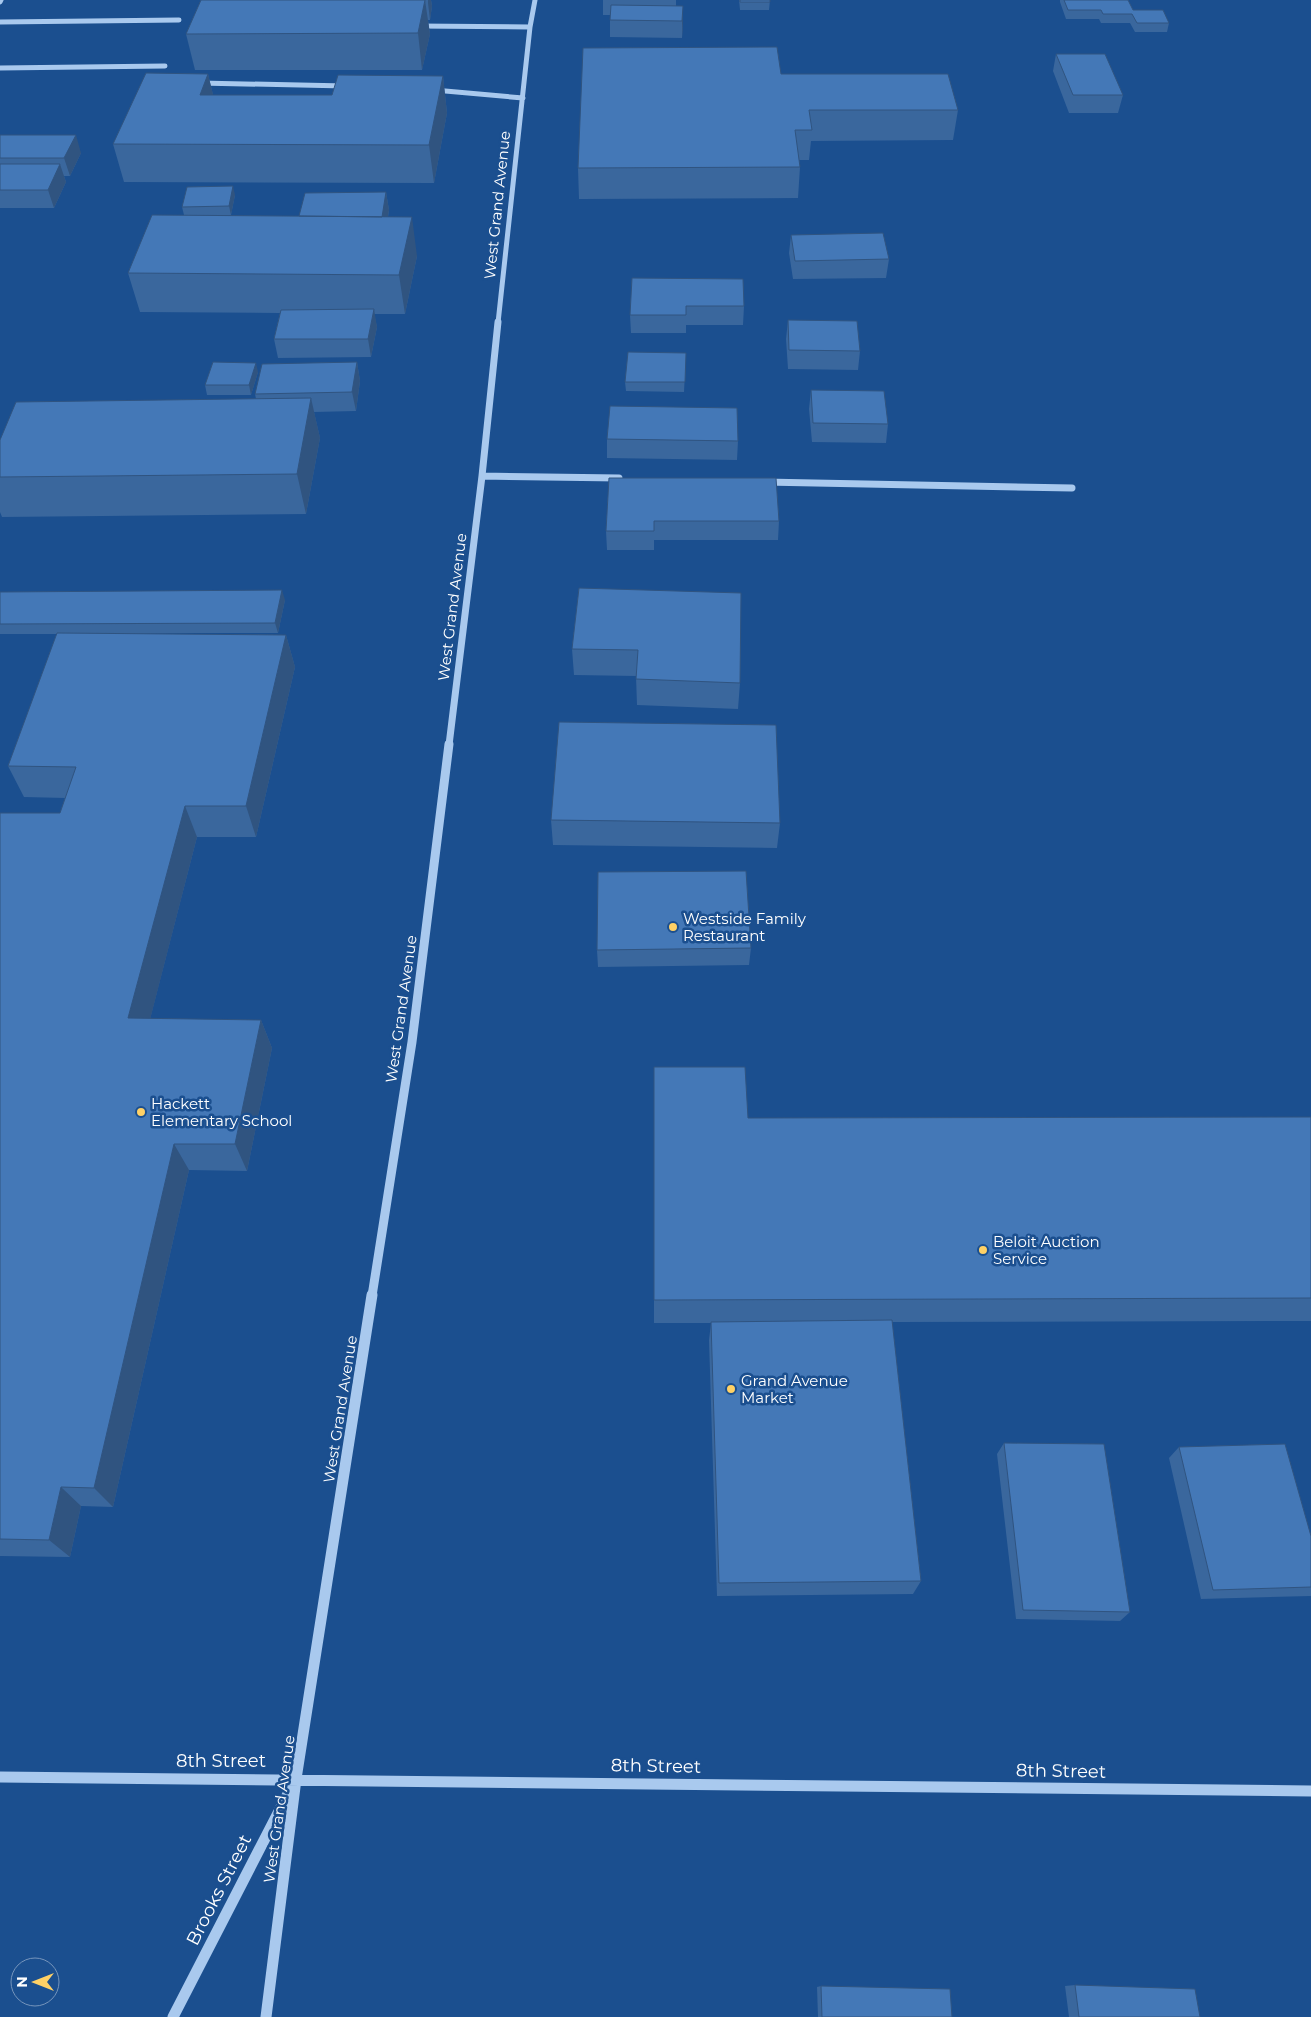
<svg xmlns="http://www.w3.org/2000/svg" width="1311" height="2017" font-family="Montserrat,sans-serif">
<style>
.lines{fill:none;stroke-linecap:round;stroke-linejoin:round}
.minor-far3{stroke:#a9c9ee;stroke-width:5}
.minor-far2{stroke:#a9c9ee;stroke-width:7}
.minor-far1{stroke:#a9c9ee;stroke-width:9}
.minor{stroke:#a9c9ee;stroke-width:11}
.wall{fill:#3a679d}
.shaded-wall{fill:#305480}
.building{fill:#4478b7;stroke:#305480}
.poi-dot{fill:#ffd166;stroke:#1b4f8f;stroke-width:2}
.labels{text-anchor:middle;dominant-baseline:central;stroke-width:5;stroke-linejoin:round;paint-order:stroke}
.street-label{font-size:15px;fill:#fff;stroke:#1b4f8f}
.poi-label{font-size:15px;fill:#fff;stroke:#1b4f8f;text-anchor:start}
.near-street-label{font-size:18px;fill:#fff;stroke:#1b4f8f}
</style>
<rect width="100%" height="100%" fill="#1b4f8f"/>
<g class="lines">
<path class="minor-far3" d="M0,2l1,-2
M0,22l179,-2
M417,26l113,1
M0,68l165,-2
M199,83l147,3
M434,90l89,8
M498,323l32,-296 5,-27"/>
<path class="minor-far2" d="M482,476l137,2
M764,482l308,6
M449,745l33,-269 16,-154"/>
<path class="minor-far1" d="M372,1296l40,-254 37,-298"/>
<path class="minor" d="M0,1777l1311,14
M173,2017l119,-231
M266,2017l30,-238 76,-484"/>
</g>
<path class="wall" d="M201,0h230l1,6 -2,14h-2l2,14 -8,36h-227l-9,-36z
M603,0h73v6l7,17 -1,15 -72,-1v-22h-7z
M739,0h31l-1,10h-29z
M1060,0h68l5,10 36,13 -2,9h-32l-5,-9h-29l-2,-4h-33l-6,-17z
M1056,54l67,41 -5,18h-49l-16,-42z
M208,74l5,21h119l111,-19 4,37 -13,70 -310,-1 -11,-38z
M781,74l177,36 -5,30 -142,1 -2,19h-10l1,7 -2,31 -219,1 -1,-31z
M0,135l81,18 -11,23h-6l2,6 -12,26h-54z
M386,192l3,18 -1,7 29,39 -12,58h-31l3,13 -6,30 -93,1 -4,-19 6,-26 -140,-1 -12,-39 56,-58 -2,-8 53,-12 -4,20 -15,1h83z
M791,235l98,24 -3,19 -93,1 -4,-26z
M632,278l112,28 -1,19h-57v8h-55l-1,-18z
M788,320l72,31 -2,19 -70,-1 -2,-30z
M686,353l-2,39 -58,-1 -1,-9z
M357,362l3,19 -4,30 -42,1 6,26 -14,76 -304,3 -2,-5v-72l256,-41 -1,-5z
M258,372l-7,23h-44l-2,-10z
M811,390l77,34 -2,19 -74,-1 -3,-33z
M607,439l131,2 -1,19 -130,-2z
M609,478l170,43 -1,19h-124v10h-47l-1,-19z
M579,588l161,95 -2,26 -101,-4 -1,-29 -62,-1 -2,-26z
M0,592l285,8 -7,33h-161l169,2 9,32 -39,170h-59l-47,182 111,1 11,28 -25,123 -58,-1 -76,337 -32,-1 -11,51 -70,-1v-743h60l5,-15 -41,-1 -16,-31 49,-132h-57z
M551,820l229,3 -3,25 -224,-3z
M751,948l-2,17 -151,2 -1,-17z
M654,1067l94,51 563,-1v204l-419,1 29,259 -8,13 -196,2 -8,-256 2,-17h-57z
M1004,1443l126,169 -10,9 -104,-2 -19,-165z
M1179,1447l132,89v60l-110,3 -32,-141z
M1075,1985l125,32h-131l-4,-31z
M821,1986l131,31h-134l-1,-30z"/>
<path class="shaded-wall" d="M425,0l5,34 -8,36 -4,-37z
M428,0h3l1,6 -2,14 -2,-17z
M683,6v17l-1,15v-17z
M208,74l9,37 -17,-16z
M443,76l4,37 -13,70 -5,-38z
M76,135l5,18 -11,23 -6,-18z
M60,164l6,18 -12,26 -6,-18z
M233,186l2,9 -4,20 -2,-9z
M386,192l3,18 -5,28 -3,-18z
M412,217l5,39 -12,58 -6,-39z
M374,309l3,18 -6,30 -3,-18z
M357,362l3,19 -4,30 -4,-19z
M256,363l2,9 -7,23 -2,-10z
M311,398l9,40 -14,76 -9,-40z
M282,590l3,10 -7,33 -3,-10z
M286,635l9,32 -39,170 -10,-31z
M185,806l12,31 -54,210 -15,-29z
M261,1020l11,28 -25,123 -12,-27z
M174,1144l15,26 -76,337 -19,-19z
M61,1487l20,19 -11,51 -21,-17z"/>
<path class="building" d="M201,0h224l-7,33 -232,1z
M740,0h30v2h-30z
M1064,0h64l5,10h30l6,13h-32l-5,-9h-29l-2,-4h-33z
M611,5l72,1 -1,15 -72,-1z
M777,47l4,27h167l10,36h-149l3,20h-17l5,37 -222,1 5,-120z
M1056,54h49l18,41h-50z
M146,73l62,1 -8,21h132l6,-20 105,1 -14,69 -316,-1z
M0,135h76l-12,23h-64z
M0,164h60l-12,26h-48z
M233,186l-4,20 -47,1 5,-20z
M386,192l-4,25 -83,-1 6,-23z
M152,215l260,2 -13,58 -271,-2z
M883,233l6,26 -94,2 -4,-26z
M632,278l111,1 1,27h-58v9h-56z
M374,309l-6,30h-94l7,-29z
M788,320l69,1 3,30 -71,-1z
M628,352l58,1 -1,29h-60z
M213,362l43,1 -7,22h-44z
M357,362l-5,30 -97,2 7,-30z
M811,390l73,1 4,33 -75,-1z
M311,398l-14,76 -297,3v-37l16,-38z
M610,406l127,2 1,33 -131,-2z
M609,478h167l3,43h-125v10h-48z
M579,588l162,5 -1,90 -104,-4 2,-29 -66,-1z
M282,590l-7,33 -275,1v-32z
M57,633l229,2 -40,171h-61l-57,212 133,2 -26,124h-61l-80,344 -33,-1 -12,53 -49,-1v-726h60l16,-46 -68,-1z
M559,722l217,3 4,98 -229,-3z
M746,871l5,77 -154,2 1,-78z
M654,1067h91l3,51 563,-1v181l-657,2z
M892,1320l29,261 -202,2 -8,-261z
M1004,1443l100,1 26,168 -107,-2z
M1285,1444l26,92v51l-98,3 -34,-143z
M1075,1985l120,4 5,28h-121z
M821,1986l129,3 2,28h-130z"/>
<g class="poi-dot">
<circle cx="673" cy="927" r="5"/>
<circle cx="141" cy="1112" r="5"/>
<circle cx="983" cy="1250" r="5"/>
<circle cx="731" cy="1389" r="5"/>
</g>
<g class="labels">
<g class="street-label">
<text transform="translate(497 205) rotate(-84)">West Grand Avenue</text>
<text transform="translate(452 607) rotate(-83)">West Grand Avenue</text>
<text transform="translate(401 1009) rotate(-82)">West Grand Avenue</text>
<text transform="translate(340 1409) rotate(-81)">West Grand Avenue</text>
<text transform="translate(279 1809) rotate(-82)">West Grand Avenue</text>
</g>
<g class="poi-label">
<text x="683" y="918">Westside Family<tspan x="683" dy="17">Restaurant</tspan></text>
<text x="151" y="1103">Hackett<tspan x="151" dy="17">Elementary School</tspan></text>
<text x="993" y="1241">Beloit Auction<tspan x="993" dy="17">Service</tspan></text>
<text x="741" y="1380">Grand Avenue<tspan x="741" dy="17">Market</tspan></text>
</g>
<g class="near-street-label">
<text x="221" y="1761">8th Street</text>
<text transform="translate(656 1766) rotate(1)">8th Street</text>
<text transform="translate(1061 1771) rotate(1)">8th Street</text>
<text transform="translate(219 1890) rotate(-63)">Brooks Street</text>
</g>
</g>
<g transform="translate(35 1982) rotate(270)"><circle r="24" fill="#1b4f8f" stroke="#7695bc"/>
<path d="M0-4L9 19L0 12L-9 19Z" fill="#ffd166"/>
<text y="-8" font-size="14" font-weight="bold" text-anchor="middle" fill="#ffffff">N</text>
</g>
</svg>
